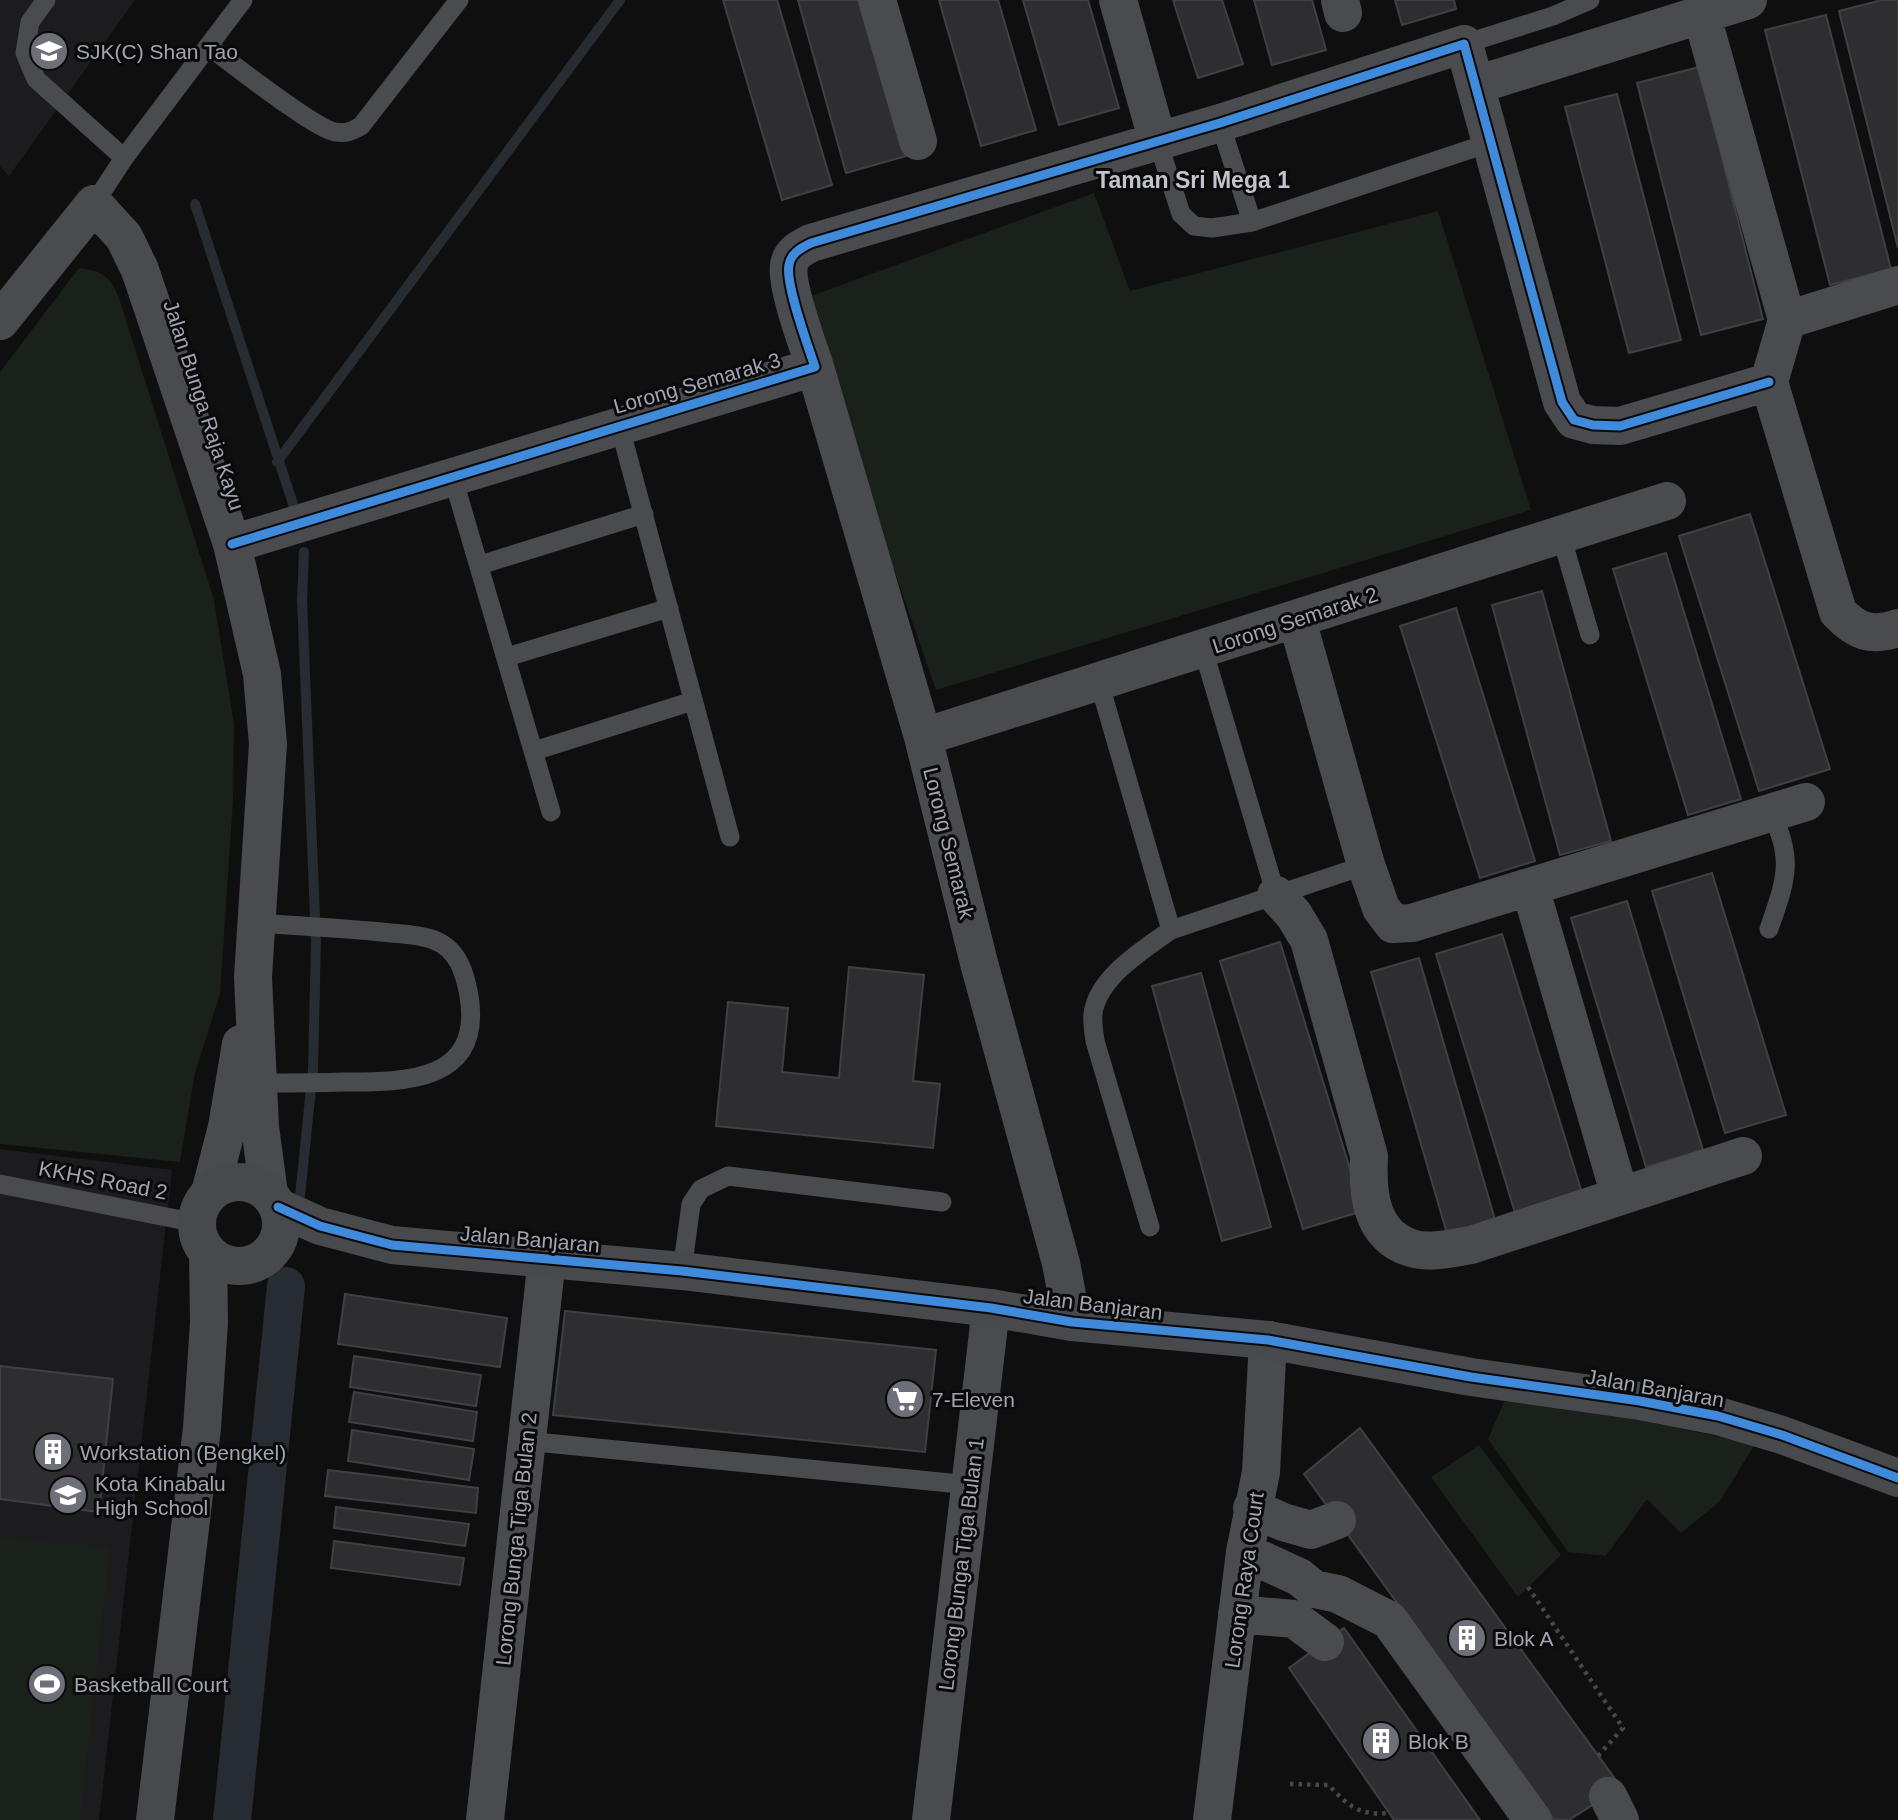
<svg xmlns="http://www.w3.org/2000/svg" width="1898" height="1820" font-family="Arial,sans-serif">
<style>
.built{fill:#1c1c1e}
.green{fill:#1a201a}
.lines{fill:none;stroke-linecap:round;stroke-linejoin:round}
.stream{stroke:#262c32;stroke-width:10}
.canal{stroke:#262c32;stroke-width:38}
.building{fill:#2e2e30;stroke:#3e4044;stroke-width:2}
.path{stroke:#45474a;stroke-width:4.5;stroke-dasharray:3.5 5;stroke-linecap:butt}
.lane{stroke:#4a4b4f;stroke-width:19}
.street{stroke:#4a4b4f;stroke-width:38}
.secondary{stroke:#48494c;stroke-width:38}
.cycleway-casing{stroke:#0a0a0b;stroke-width:13}
.cycleway{stroke:#408adc;stroke-width:9}
.labels{text-anchor:middle;dominant-baseline:central;stroke-width:6;stroke-linejoin:round;paint-order:stroke}
.poi-label{font-size:21px;fill:#a0a5b1;stroke:#0a0a0b;text-anchor:start}
.street-label{font-size:21px;fill:#a0a5b1;stroke:#0a0a0b}
.neighbourhood-label{font-size:23px;font-weight:bold;fill:#c1c4cd;stroke:#0a0a0b}
</style>
<rect width="100%" height="100%" fill="#0f0f10"/>
<path class="built" d="M0,0h135l-126,176 -9,-10z
M0,1149l172,21 -73,650h-99z"/>
<path class="green" d="M1094,193l36,98 308,-80 93,299 -595,180 -136,-390z
M79,268c23,3 32,8 40,30l95,302 20,124 -1,77 -13,193 -25,79 -15,89 -180,-18v-772z
M1508,1393l247,51 -35,57 -39,32 -34,-34 -41,57 -38,-4 -80,-113z
M1479,1445l82,110 -43,42 -87,-120z
M0,1536l110,12 -30,272h-80z"/>
<g class="lines">
<path class="stream" d="M195,204l99,303
M277,462l343,-462
M300,1196l13,-127 3,-128 -14,-341 2,-48
M286,1286l2,-13"/>
<path class="canal" d="M232,1820l54,-534"/>
</g>
<path class="building" d="M723,0h54l55,185 -50,15z
M798,0h64l44,156 -60,17z
M939,0h59l38,130 -55,16z
M1023,0h65l31,108 -60,17z
M1173,0h49l21,64 -45,14z
M1254,0h58l14,50 -54,15z
M1395,0h59l2,9 -54,16z
M1882,0h16v248l-59,-237z
M1826,15l65,254 -61,16 -65,-255z
M1699,67l64,252 -62,16 -64,-252z
M1617,94l64,246 -52,13 -64,-246z
M1750,514l80,255 -71,22 -80,-255z
M1666,553l75,246 -53,16 -75,-246z
M1542,591l69,250 -51,14 -68,-250z
M1456,608l79,253 -55,17 -80,-252z
M1712,873l74,242 -61,18 -73,-242z
M1627,901l76,249 -57,17 -75,-249z
M1502,934l81,262 -67,20 -80,-262z
M1280,942l83,269 -60,18 -83,-268z
M1419,958l77,265 -48,14 -77,-265z
M849,967l75,8 -11,106 27,3 -7,64 -217,-22 12,-124 60,6 -6,64 57,6z
M1201,973l70,254 -49,14 -70,-255z
M345,1294l162,24 -7,49 -162,-23z
M565,1311l371,39 -11,102 -372,-37z
M354,1356l127,19 -5,31 -126,-19z
M0,1366l113,13 -14,133 -99,-13z
M354,1392l123,20 -4,29 -124,-19z
M1360,1428l261,359 -52,33h-15l-250,-346z
M352,1430l122,19 -5,31 -121,-19z
M328,1470l150,18 -2,25 -151,-17z
M336,1507l133,17 -4,22 -131,-18z
M334,1541l130,17 -4,27 -129,-17z
M1344,1628l136,192h-86l-105,-152z"/>
<g class="lines">
<path class="path" d="M1528,1587l95,141 -25,28
M1290,1784l39,1c18,21 32,31 60,28"/>
<path class="lane" d="M46,0l-16,22 -5,31 11,26 88,79
M1464,44l89,-28 37,-16
M208,46c24,17 105,82 127,86 11,2 17,-1 26,-6l98,-126
M1220,123l32,99 240,-80
M1158,142l23,72 13,12 18,2 40,-6
M94,204l30,-46 119,-158
M619,424l111,413
M453,478l98,334
M1560,532l30,103
M480,565l164,-51
M1203,649l73,246
M507,657l162,-49
M1099,682l72,248c-27,19 -74,48 -78,84 -1,8 1,19 2,27l55,186
M534,751l159,-50
M259,923c41,3 82,5 122,9 17,2 37,2 53,8 24,9 31,33 35,56 14,87 -65,86 -125,86 -28,1 -57,1 -85,1
M1769,929c16,-47 26,-69 2,-116
M1171,930l195,-65
M0,1184l197,39
M682,1271l9,-67 10,-15 27,-13 214,26
M526,1441l444,44"/>
<path class="street" d="M877,0l41,141
M1118,0l40,142
M1340,0l3,13
M1702,16l85,304
M1476,85l272,-85
M1898,285l-111,35 -18,62 69,230c19,20 33,25 60,16
M0,321l94,-117 30,33 16,33 92,274 30,130 6,70 -15,233 7,150 9,67
M815,367l108,370 56,226 82,300 11,59
M232,544l583,-177c-7,-21 -30,-83 -26,-102 2,-12 12,-17 22,-22l409,-120 244,-79 98,358 12,18 19,5 27,1 149,-44
M1297,620l69,245 15,43 12,16 19,-1 394,-121
M923,737l744,-236
M1530,887l90,309
M1276,895l18,20 15,25 60,216c-2,36 1,79 42,92 18,6 42,0 60,-3l272,-89
M210,1193l17,-66 14,-83
M1252,1508l31,14 28,8 26,-10
M1245,1552l54,25 15,12 24,5 51,26 144,200
M1237,1614l57,5 31,23
M1608,1796l12,24
M485,1820l62,-562
M931,1820l60,-512
M1212,1820l33,-268 16,-80 7,-132"/>
<path class="secondary" d="M197 1224a42 42 0 1 1 84 0a42 42 0 1 1-84 0Z
M278,1207l42,19 72,19 290,26 309,37 81,14 196,18 203,37 169,24 78,15 64,19 116,43
M155,1820l47,-392 7,-105 -1,-71"/>
<defs>
<path id="cycleway" d="M232,544l583,-177c-7,-21 -30,-83 -26,-102 2,-12 12,-17 22,-22l409,-120 244,-79 98,358 12,18 19,5 27,1 149,-44
M278,1207l42,19 72,19 290,26 309,37 81,14 196,18 203,37 169,24 78,15 64,19 116,43"/>
</defs>
<use href="#cycleway" class="cycleway-casing"/>
<use href="#cycleway" class="cycleway"/>
</g>
<defs>
<symbol id="school-disc" viewBox="-11 -11 22 22"><circle r="9.5" fill="#6d7079" stroke="#0a0a0b"/><path d="M0-5L7-2L0 1L-7-2ZM-4 1L0 2.5L4 1V4Q0 6-4 4Z" fill="#fff"/></symbol>
<symbol id="supermarket-disc" viewBox="-11 -11 22 22"><circle r="9.5" fill="#6d7079" stroke="#0a0a0b"/><path d="M-6-5.5h2.5l.6 2H6L4.5 2H-2.5L-4.4-4H-6ZM-1.5 3.2a1.3 1.3 0 1 0 .1 0ZM3 3.2a1.3 1.3 0 1 0 .1 0Z" fill="#fff"/></symbol>
<symbol id="building-disc" viewBox="-11 -11 22 22"><circle r="9.5" fill="#6d7079" stroke="#0a0a0b"/><path d="M-4-6H4V6H1V3H-1V6H-4ZM-2.5-4.3h1.7v1.8h-1.7ZM.8-4.3h1.7v1.8H.8ZM-2.5-1h1.7V.8h-1.7ZM.8-1h1.7V.8H.8Z" fill="#fff"/></symbol>
<symbol id="stadium-disc" viewBox="-11 -11 22 22"><circle r="9.5" fill="#6d7079" stroke="#0a0a0b"/><path d="M0-5a6.5 5 0 1 0 0 10a6.5 5 0 1 0 0-10ZM-3.5-1.8h7v3.6h-7Z" fill="#fff"/></symbol>
</defs>
<g fill-rule="evenodd">
<use href="#school-disc" x="27" y="29" width="44" height="44"/>
<use href="#supermarket-disc" x="883" y="1377" width="44" height="44"/>
<use href="#building-disc" x="31" y="1430" width="44" height="44"/>
<use href="#school-disc" x="46" y="1473" width="44" height="44"/>
<use href="#building-disc" x="1445" y="1616" width="44" height="44"/>
<use href="#stadium-disc" x="25" y="1662" width="44" height="44"/>
<use href="#building-disc" x="1359" y="1719" width="44" height="44"/>
</g>
<g class="labels">
<g class="poi-label">
<text x="76" y="51">SJK(C) Shan Tao</text>
<text x="932" y="1399">7-Eleven</text>
<text x="80" y="1452">Workstation (Bengkel)</text>
<text x="95" y="1483">Kota Kinabalu<tspan x="95" dy="24">High School</tspan></text>
<text x="1494" y="1638">Blok A</text>
<text x="74" y="1684">Basketball Court</text>
<text x="1408" y="1741">Blok B</text>
</g>
<g class="street-label">
<text transform="translate(697 383) rotate(-16)">Lorong Semarak 3</text>
<text transform="translate(204 405) rotate(72)">Jalan Bunga Raja Kayu</text>
<text transform="translate(1295 620) rotate(-18)">Lorong Semarak 2</text>
<text transform="translate(949 843) rotate(76)">Lorong Semarak</text>
<text transform="translate(103 1180) rotate(11)">KKHS Road 2</text>
<text transform="translate(530 1239) rotate(5)">Jalan Banjaran</text>
<text transform="translate(1093 1304) rotate(7)">Jalan Banjaran</text>
<text transform="translate(1655 1388) rotate(10)">Jalan Banjaran</text>
<text transform="translate(516 1539) rotate(-84)">Lorong Bunga Tiga Bulan 2</text>
<text transform="translate(961 1564) rotate(-83)">Lorong Bunga Tiga Bulan 1</text>
<text transform="translate(1244 1580) rotate(-82)">Lorong Raya Court</text>
</g>
<g class="neighbourhood-label">
<text x="1193" y="180">Taman Sri Mega 1</text>
</g>
</g>
</svg>
